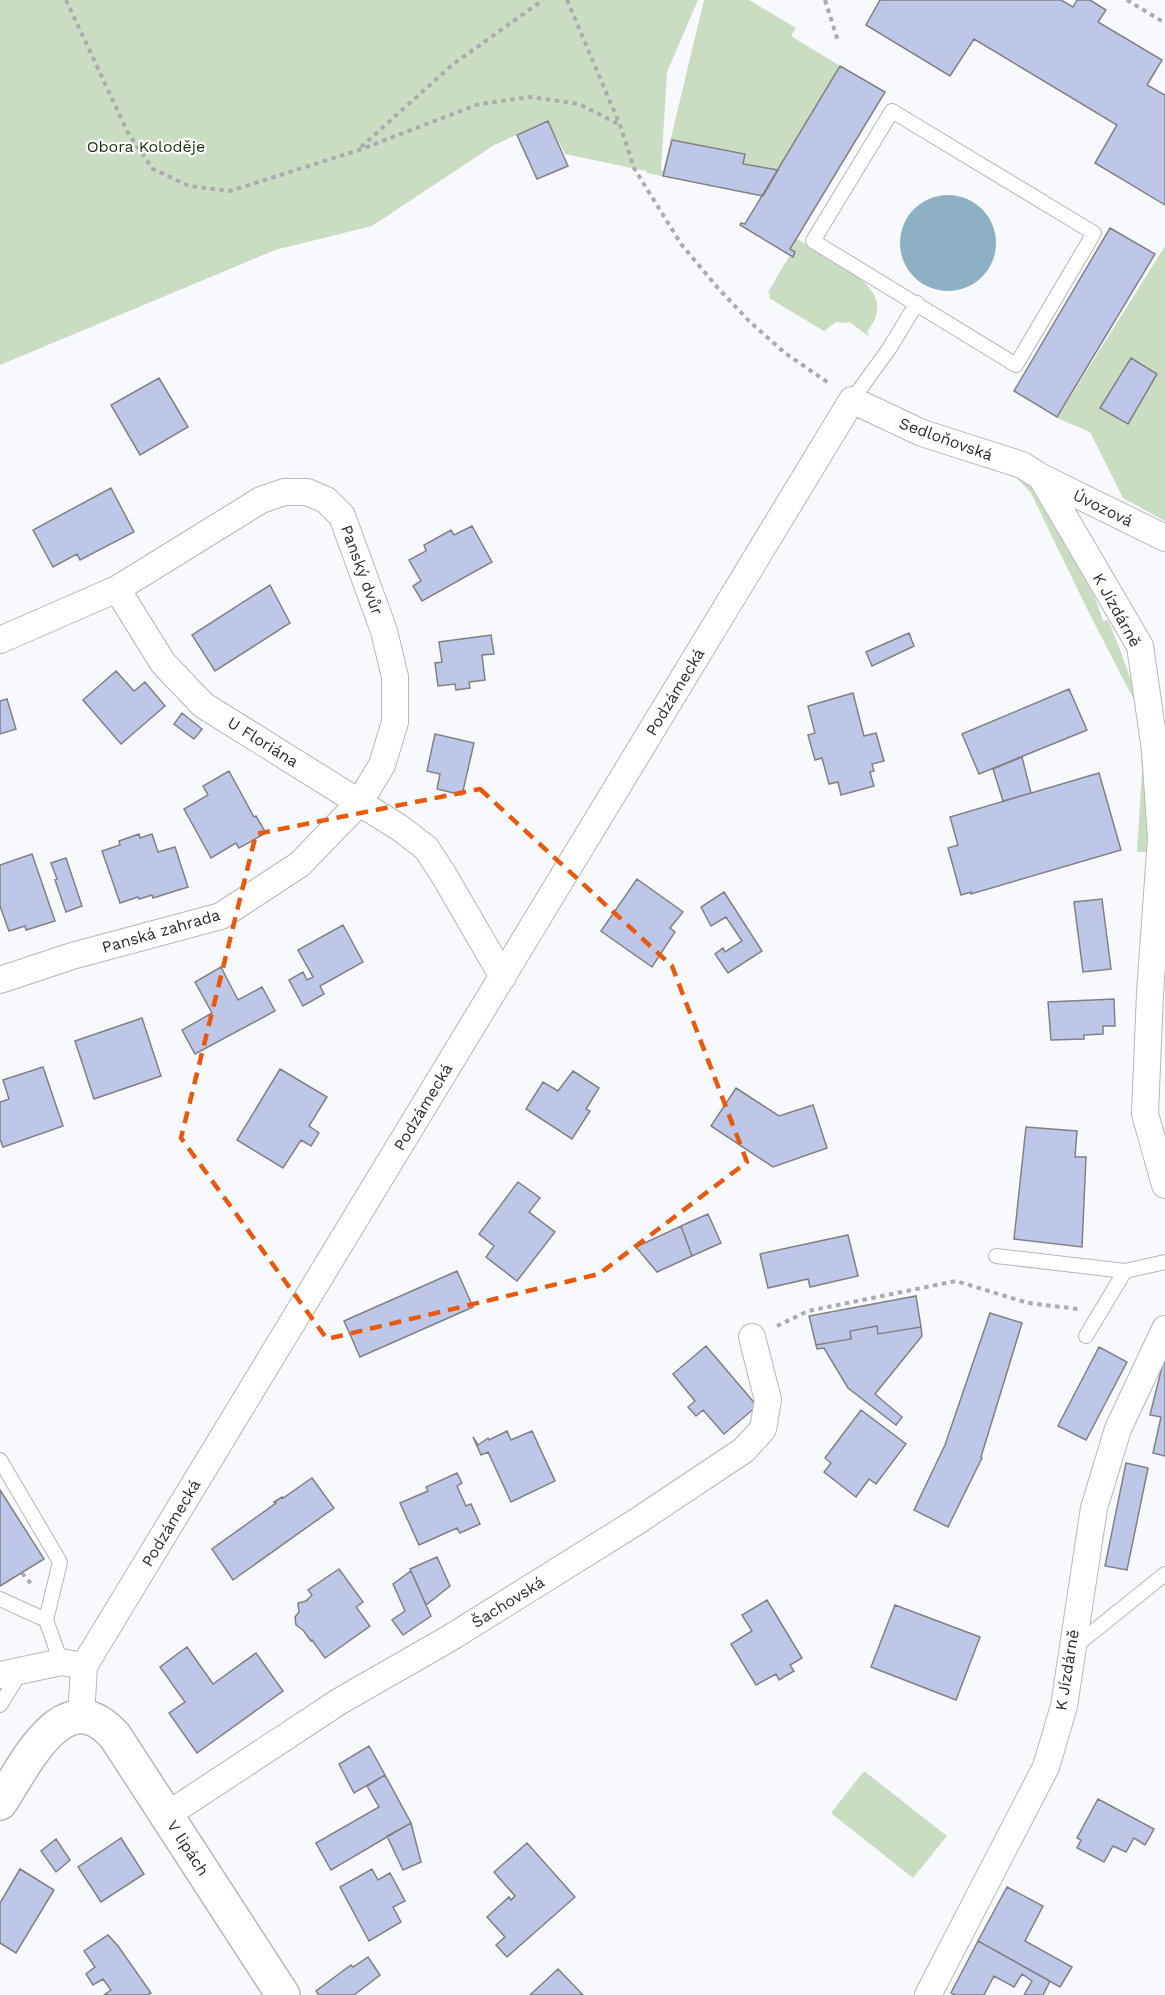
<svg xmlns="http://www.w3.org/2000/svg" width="1165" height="1995" font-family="'Work Sans',sans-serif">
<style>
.green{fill:#caddc2}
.water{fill:#8db0c3}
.building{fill:#bfc7e8;stroke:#818184;stroke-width:1.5}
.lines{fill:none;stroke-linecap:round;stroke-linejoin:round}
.service-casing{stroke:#b6b7ba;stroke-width:16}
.minor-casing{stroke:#b6b7ba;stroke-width:28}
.tertiary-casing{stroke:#b6b7ba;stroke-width:36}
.path{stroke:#ababad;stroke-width:4;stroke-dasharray:4.5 4.5;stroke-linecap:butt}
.service{stroke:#fff;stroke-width:14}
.minor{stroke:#fff;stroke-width:26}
.tertiary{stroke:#fff;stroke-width:33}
.marked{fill:none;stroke:#e8590c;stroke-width:4.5;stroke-dasharray:12 8;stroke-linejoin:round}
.labels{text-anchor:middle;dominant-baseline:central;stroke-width:4.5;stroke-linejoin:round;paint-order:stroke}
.park-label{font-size:16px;fill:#183306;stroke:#fff}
.street-label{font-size:16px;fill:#2b2b2c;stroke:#fff}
</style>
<rect width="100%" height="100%" fill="#f8f9fc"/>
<path class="green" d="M0,0h698l-31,72 -6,98 2,1 41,-171h45l47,28 -5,8 49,30 -62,104 -35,-6 2,-10 -74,-14 -8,36 100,20 -1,1 -115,-24 -1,-2 -81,-17 -17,-33 -54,24 -122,81 -97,24 -275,115z
M797,239c13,8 27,16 40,24 28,17 56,36 30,69l2,2 -1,2 -17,-13 -15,-1 -12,9 -55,-33 1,-4 -2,-2 22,-37 3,1 2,-4 -5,-3z
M1165,246v275l-42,-23 -33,-66 -33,-14z
M1013,474l20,13 40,67 23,46 7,21 5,-1c11,26 21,52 28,79 12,48 12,104 12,153h-11l5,-81 -2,-34 -6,-37 -46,-89 -57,-118z
M864,1771l83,65 -34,42 -82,-65z"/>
<path class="water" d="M900 243a48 48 0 1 1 96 0a48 48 0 1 1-96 0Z"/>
<path class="building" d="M880,0h181l12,7 4,-7h13l16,10 -8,12 64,38 -15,25 18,10v110l-70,-42 22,-38 -143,-86 -24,37 -84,-51z
M840,66l45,26 -95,157 5,3 -2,5 -53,-32 1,-2 4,1z
M548,121l20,45 -31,13 -20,-44z
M672,140l73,14 -2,10 35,6 -15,26 -100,-20z
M1110,228l45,26 -98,163 -43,-26z
M1131,358l26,16 -29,50 -28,-16z
M159,378l29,49 -48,28 -29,-50z
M111,488l23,44 -54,28 -3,-6 -24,13 -20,-37z
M472,526l20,36 -70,39 -9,-15 8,-5 -12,-21 17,-9 -2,-6 27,-15 3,5z
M270,585l20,38 -75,48 -23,-36z
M909,633l5,13 -42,20 -6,-14z
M491,635l3,19 -12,1 3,25 -16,2 1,6 -14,2 -1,-6 -17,2 -3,-23 7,-1 -3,-20z
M116,671l18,20 11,-9 20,24 -44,38 -38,-44z
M1069,689l18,41 -108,44 -17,-40z
M853,693l11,43 12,-3 8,28 -12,3 2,7 -4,1 4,14 -33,9 -3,-13 -9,2 -7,-26 -7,2 -7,-25 7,-2 -7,-27z
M7,699l9,30 -16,5v-33z
M182,713l20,16 -8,10 -20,-15z
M435,734l39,9 -12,52 -25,-6 3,-15 -13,-3z
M1022,757l9,36 -28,8 -10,-32z
M229,771l25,46 2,-1 10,17 -27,15 -3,-5 -25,15 -27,-49 24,-14 -5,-9z
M1099,773l22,77 -150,44v-2l-10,3 -13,-47 10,-3 -8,-28z
M139,834l1,4 12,-4 6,18 17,-5 13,40 -35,11 -1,-3 -13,4 -1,-2 -18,6 -18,-52 18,-6 -1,-4z
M32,854l23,67 -29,9 -1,-4 -16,5 -9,-25v-41z
M66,858l16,48 -16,6 -11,-32 2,-1 -6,-16z
M637,879l46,33 -13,16 5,4 -23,35 -51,-36z
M724,892l38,59 -34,22 -13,-19 8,-6 2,4 17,-11 -16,-24 -15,9 -10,-19z
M1102,899l9,70 -28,3 -9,-70z
M343,925l20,37 -43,24 4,8 -21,12 -14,-26 14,-8 4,8 6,-3 -15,-27z
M221,967l17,33 24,-13 13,24 -80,43 -13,-24 30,-17 -17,-31z
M1114,999l1,27h-12v8l-19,1v4l-33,1 -3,-38z
M142,1018l19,58 -67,23 -19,-58z
M43,1067l20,59 -60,21 -3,-8v-37l9,-3 -6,-19z
M280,1069l47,28 -18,29 10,7 -8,13 -10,-6 -18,28 -46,-28z
M573,1071l26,17 -13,21 4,2 -18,28 -46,-30 17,-27 15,9z
M736,1088l43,28 34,-11 14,43 -54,19 -62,-41z
M1026,1127l51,4 -2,26h11l-4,90 -68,-8z
M518,1182l22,16 -11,14 26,20 -38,49 -31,-24 8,-11 -15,-12z
M708,1214l13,29 -29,13 -11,-30z
M681,1226l11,30 -35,16 -21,-25z
M848,1235l10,41 -48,11 -2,-8 -40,9 -8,-34z
M457,1271l16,36 -113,50 -16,-36z
M916,1296l5,31 -43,7 -1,-8 -27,5 1,8 -35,6 -7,-29z
M990,1313l32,10 -41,134 1,1 -34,69 -34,-17 31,-65z
M877,1326l1,8 43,-7 1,9 -47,58 27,23 -6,8 -48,-37 -24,-40 -7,1 -1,-4 35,-6 -1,-8z
M706,1346l51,60 -33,28 -21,-24 -7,6 -8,-9 7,-6 -22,-27z
M1099,1347l28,15 -41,78 -28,-14z
M1165,1355v101l-12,-3 8,-36 -11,-2z
M861,1410l45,34 -30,40 -7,-5 -13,18 -32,-25 7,-9 -6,-5z
M507,1431l4,9 21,-9 23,50 -44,21 -23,-50 -7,3 -8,-18 5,8 10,-7 1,2z
M1126,1463l22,5 -21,102 -22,-4z
M457,1473l5,10 -5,3 9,20 5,-2 9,20 -20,9 -3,-5 -38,17 -19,-42 28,-12 -2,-4z
M312,1478l22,30 -101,72 -21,-31 64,-46 -2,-1 8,-5 1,1z
M0,1490l44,69 -44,27z
M437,1557l13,29 -24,19 -16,-36z
M339,1569l24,33 -7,5 14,19 -45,32 -13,-18 -1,1 -8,-11 -7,-5 -1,-8 4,-5 -1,-9 8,-2 6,-6 -4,-5z
M411,1571l20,45 -28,19 -11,-15 13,-9 -12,-27z
M767,1600l35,58 -12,7 4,6 -15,9 -3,-6 -20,11 -25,-41 21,-13 -10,-16z
M895,1605l85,32 -24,63 -85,-33z
M187,1647l26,37 43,-31 27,38 -86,62 -28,-40 16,-11 -25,-35z
M369,1746l16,29 -31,18 -15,-29z
M385,1775l26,48 -80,47 -15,-27 63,-36 -12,-21z
M1098,1799l56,30 -9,16 -11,-7 -8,14 -13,-6 -9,16 -27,-14 4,-8 -4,-2z
M411,1823l10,39 -18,8 -16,-34z
M121,1838l23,36 -43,28 -23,-35z
M56,1839l14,21 -14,12 -15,-21z
M527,1843l48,54 -68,60 -11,-12 9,-8 -18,-20 22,-20 2,3 4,-4 -21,-24z
M20,1869l34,21 -38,63 -16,-10v-40z
M372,1869l6,11 12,-7 15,28 -12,6 8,15 -32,19 -29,-54z
M1007,1887l36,19 -18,35 47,26 -12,20 -82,-46z
M108,1935l10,11 33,47 -4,2h-43l7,-5 -8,-11 -10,6 -7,-11 9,-7 -11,-16z
M978,1941l72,40 -7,14h-19l8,-14 -10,-7 -8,13 -20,-11 -10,19h-29l-4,-2z
M368,1957l12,18 -26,20h-35l-3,-4 35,-26 2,2z
M558,1969l25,26h-53z"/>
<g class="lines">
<defs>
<path id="service" d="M892,111l202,122 -78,132 -203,-124z
M852,400l37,-51 28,-46
M996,1256l129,15
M1086,1336l39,-65 40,-9
M0,1460l60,102 -14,58
M0,1599l46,21 15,42
M1073,1648l92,-74
M0,1705l22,-35"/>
<path id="minor" d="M1041,477l99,169 15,104 6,88 -11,155 -5,121 20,71
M117,589l46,74 40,42 197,123 26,20 16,24 61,105
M0,640l117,-51 144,-89 23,-8h23l19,8 16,16 42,115 11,46v45l-13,43 -23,38 -59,61 -79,52 -149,40 -72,24
M0,1675l61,-13 23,4
M81,1716l3,-50 768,-1266 70,33 100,32 19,12 124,61
M167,1815l173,-114 110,-63 186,-116 108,-72 19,-21 5,-29 -16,-63
M928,1995l118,-228 18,-61 30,-198 24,-79 47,-100"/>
<path id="tertiary" d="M0,1803c25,-37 64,-125 115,-67l168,259"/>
</defs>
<use href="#service" class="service-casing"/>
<use href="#minor" class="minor-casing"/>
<use href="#tertiary" class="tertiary-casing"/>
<path class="path" d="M66,0l62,133 25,36 36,17 41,5 129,-41 120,-46 52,-7 48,7 41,21
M567,0l53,125 14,43 47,76 37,44 31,33 36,32 45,31
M825,0l13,41
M1127,0l38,23
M361,147l91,-82 91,-65
M777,1326l31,-15 148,-30 72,22 50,6
M22,1573l10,12"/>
<use href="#service" class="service"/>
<use href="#minor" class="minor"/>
<use href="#tertiary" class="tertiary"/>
</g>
<path class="marked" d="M480,789l192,177 75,196 -148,112 -272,65 -146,-201 75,-304z"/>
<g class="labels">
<g class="park-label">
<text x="146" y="146">Obora Koloděje</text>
</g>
<g class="street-label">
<text transform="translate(946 439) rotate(20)">Sedloňovská</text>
<text transform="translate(1103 508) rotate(26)">Úvozová</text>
<text transform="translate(362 570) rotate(70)">Panský dvůr</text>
<text transform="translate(1117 610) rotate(61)">K Jízdárně</text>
<text transform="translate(675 692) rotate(-59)">Podzámecká</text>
<text transform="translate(263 742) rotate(32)">U Floriána</text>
<text transform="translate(161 931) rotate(-16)">Panská zahrada</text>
<text transform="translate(423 1107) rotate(-59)">Podzámecká</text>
<text transform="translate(171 1523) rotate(-59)">Podzámecká</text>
<text transform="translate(508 1602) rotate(-32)">Šachovská</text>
<text transform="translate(1067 1670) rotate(-81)">K Jízdárně</text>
<text transform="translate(188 1848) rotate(57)">V lipách</text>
</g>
</g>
</svg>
